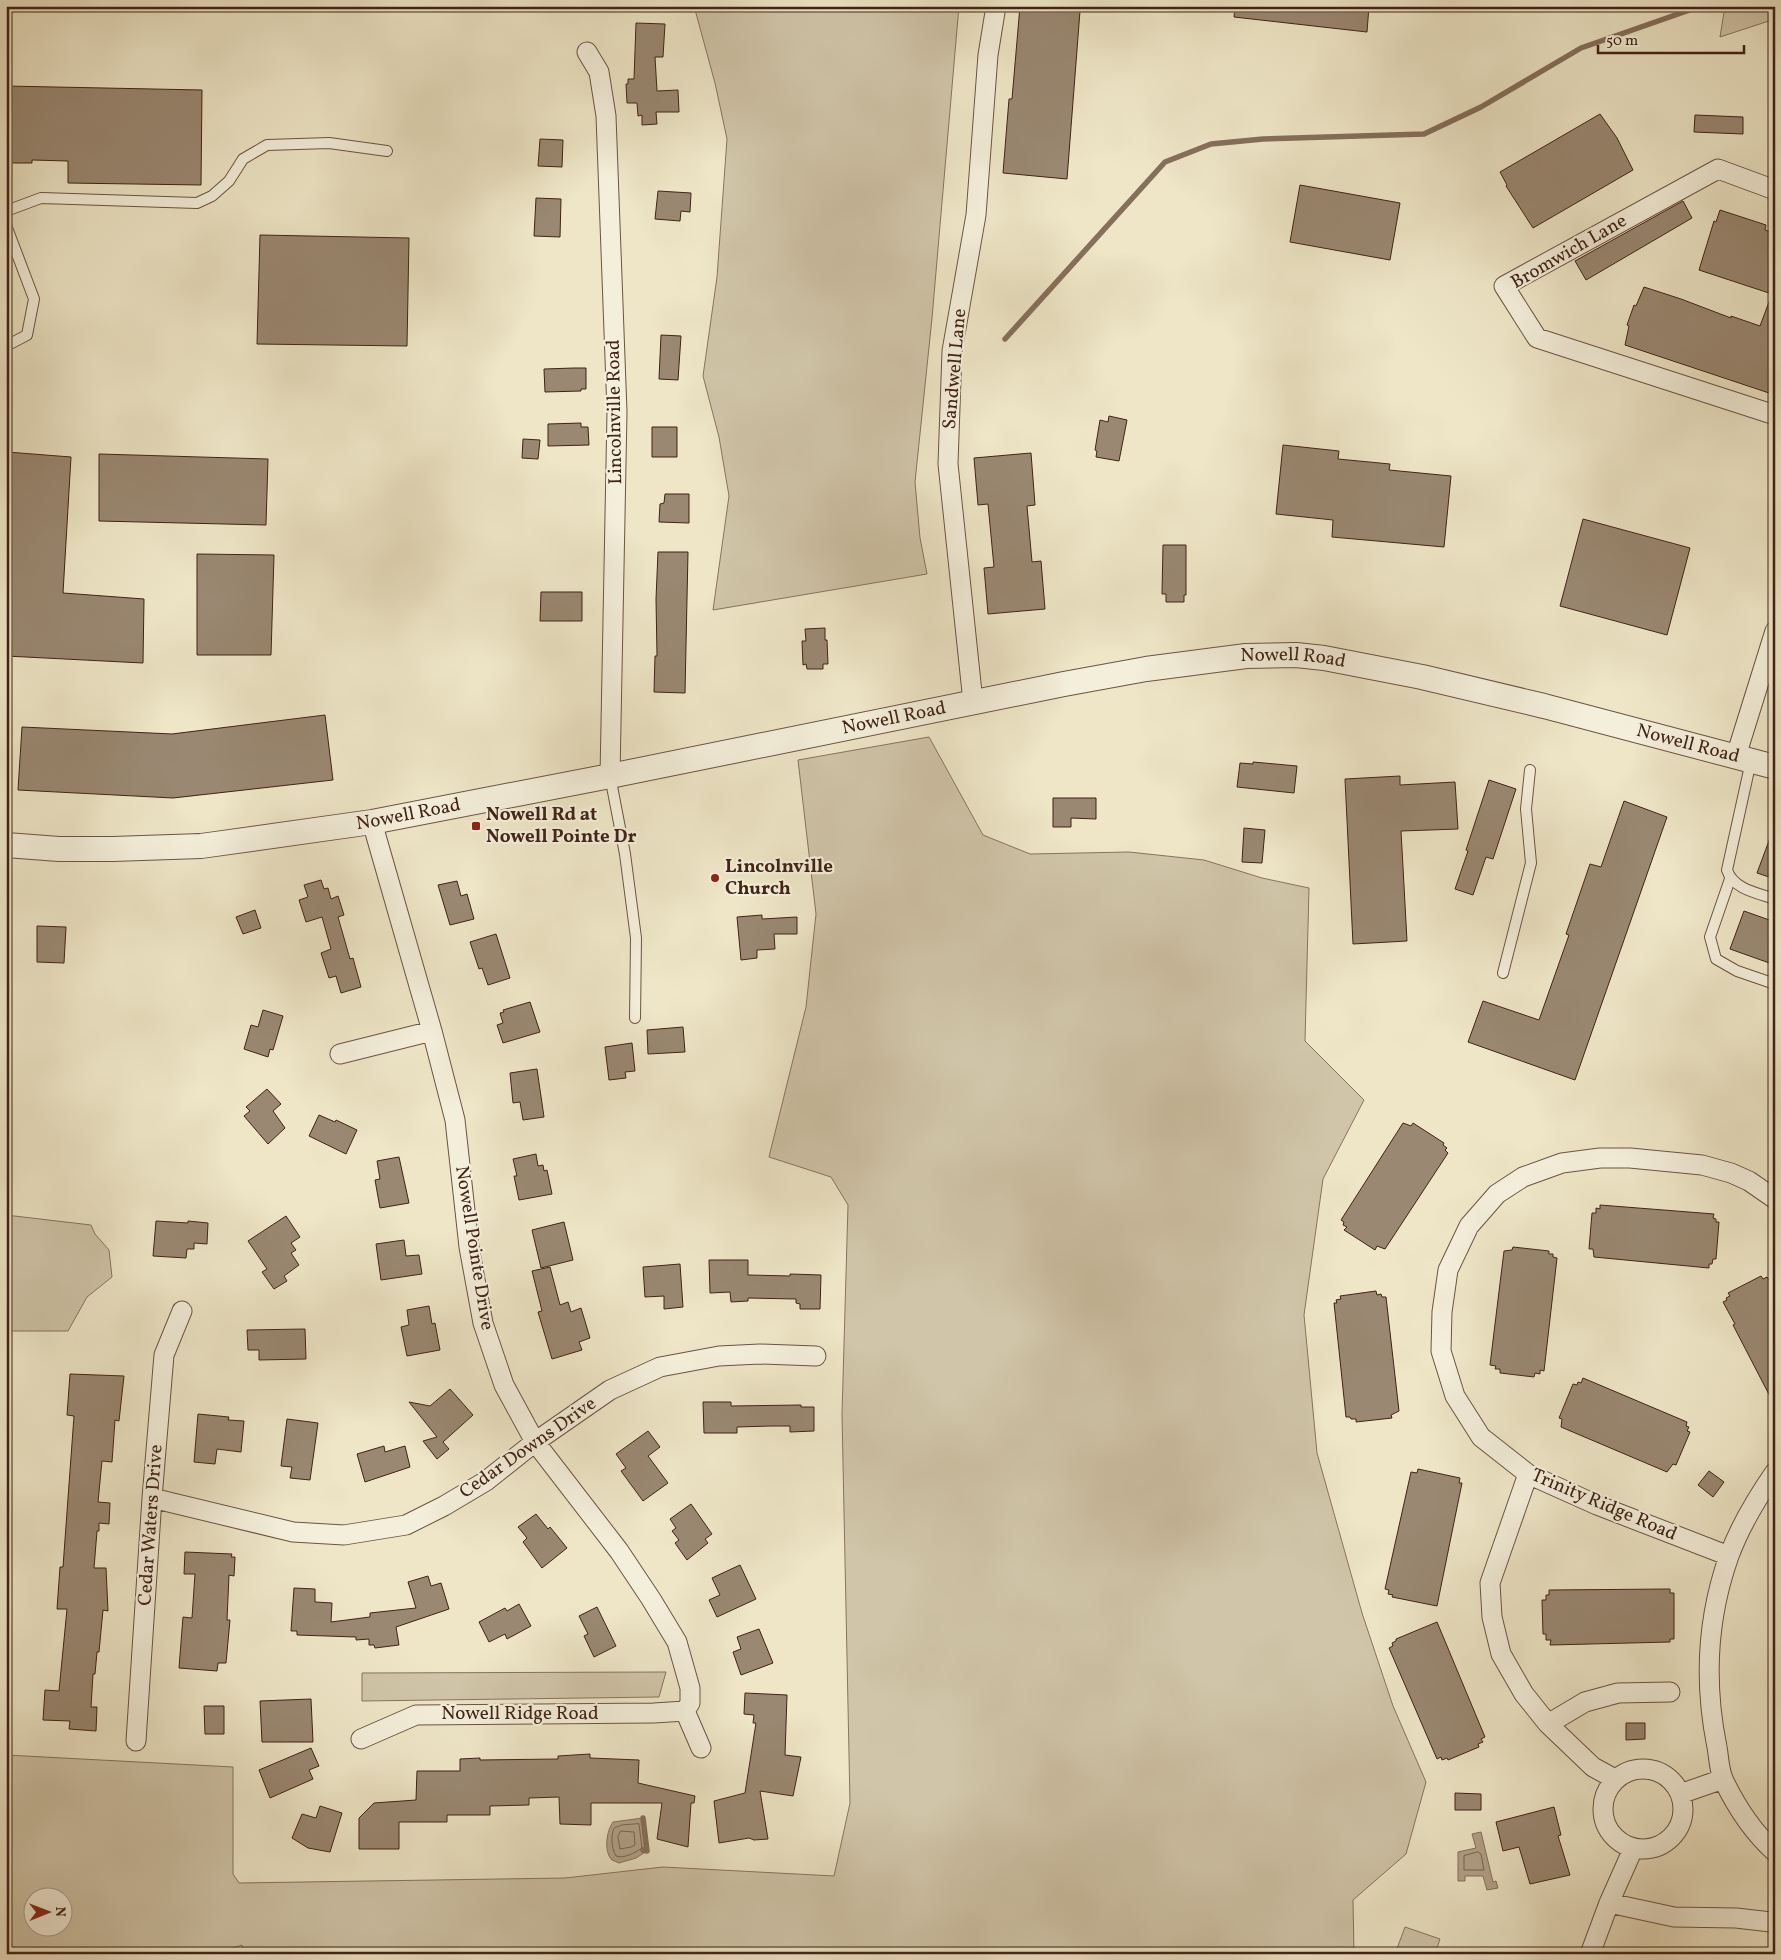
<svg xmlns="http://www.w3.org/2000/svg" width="1781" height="1960" font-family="Vollkorn,serif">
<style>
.green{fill:#d0c5a9;stroke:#887460;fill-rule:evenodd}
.water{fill:#b3a48b;stroke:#85705c}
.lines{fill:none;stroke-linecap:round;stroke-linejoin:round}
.shore{stroke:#7a6450;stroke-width:1}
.stream{stroke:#85705c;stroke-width:5.5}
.building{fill:#9a8872;stroke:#402316}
.service-casing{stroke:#6c5442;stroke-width:12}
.minor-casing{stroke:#6c5442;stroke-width:21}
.tertiary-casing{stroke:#6c5442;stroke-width:26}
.service{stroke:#f4efdb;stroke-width:10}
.minor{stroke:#f4efdb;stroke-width:19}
.tertiary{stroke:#f4efdb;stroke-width:24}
.poi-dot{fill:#8f2418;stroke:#f4efdb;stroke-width:2}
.labels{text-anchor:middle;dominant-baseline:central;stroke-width:4.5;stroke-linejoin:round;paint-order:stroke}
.street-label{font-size:19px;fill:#402316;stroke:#f4efdb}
.poi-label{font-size:19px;font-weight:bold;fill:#402316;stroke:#f4efdb;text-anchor:start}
</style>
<rect width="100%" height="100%" fill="#eee6c7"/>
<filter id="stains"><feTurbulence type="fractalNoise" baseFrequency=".004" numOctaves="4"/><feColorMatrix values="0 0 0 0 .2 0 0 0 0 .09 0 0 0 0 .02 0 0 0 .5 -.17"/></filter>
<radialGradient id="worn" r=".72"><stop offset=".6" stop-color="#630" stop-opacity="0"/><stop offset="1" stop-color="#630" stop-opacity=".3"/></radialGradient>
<path class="green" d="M694,6h265l-27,312 -17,164 5,56 7,36 -214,36 16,-114 -10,-59 -16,-61 14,-99 10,-138 -12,-56z
M1725,6h50v13l-55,18z
M929,737l54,98 47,19 99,-2 75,8 58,18 47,10 -4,153 59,59 -41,79 -19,136 13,138 45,160 31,93 33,76 -20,72 -53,46 1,54h-1111l-1,-9 -26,9h-210v-199l227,12v107l6,9 326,-5 98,-11 171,9 16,-73 -8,-389 6,-209 -17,-28 -62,-20 37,-150 10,-93 -18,-154zM32,1898h30v30h-30z
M6,1215l85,10 4,9 14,16 3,27 -25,20 -19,34h-62z
M666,1672l-7,25 -297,4v-28z
M1405,1927l35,12 -5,15h-40z"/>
<path class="water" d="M643,1818l4,33 -11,7 -17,5c-2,-1 -5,-2 -7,-3 -9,-9 -5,-30 1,-38z
M1481,1832l12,50 3,-1 2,7 -11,2 -4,-14h-18v5h-7v-29l18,-4 -4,-14z"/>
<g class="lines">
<path class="shore" d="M639,1824l3,24c-7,5 -19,11 -26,8 -5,-9 -5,-19 -2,-28l8,-3z
M621,1831l13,1 1,13 -4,2 -11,2 -2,-12z
M1478,1852l3,2 3,16h-20v-14z"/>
<path class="stream" d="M1005,339l160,-177 46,-18 52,-5 161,-5 57,-27 100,-59 120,-42
M643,1818l4,33 -4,-1"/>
</g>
<path class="building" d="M1020,6l60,5 -13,168 -64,-6 6,-74h3z
M1235,6h134l-2,26 -133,-15z
M636,23l29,1 -2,33h-8l2,34 21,-1 1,22h-23l1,12 -15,1v-10l-4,1 -1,-13h-10l-1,-19h2v-5h6z
M6,86l196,4 -1,95 -133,-2v-22l-36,-1v3h-26z
M1600,114l17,24 16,32 -100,58 -27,-42 1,-1 -7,-13z
M1695,115l48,2v17l-49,-2z
M540,139l23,1 -1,27 -24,-1z
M1300,185l100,18 -10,57 -100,-18z
M658,191l33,2 -1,19 -9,-1 -1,10 -25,-2z
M536,198l25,1 -1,38 -26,-1z
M1683,201l9,17 -106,62 -11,-19z
M1720,210l46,15 -1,5 10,3v162l-150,-50 4,-19 -2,-1 7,-20 2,1 8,-19 37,12 50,19v-2l29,10 12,-32 -73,-24 15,-49 2,1z
M260,235l149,3 -2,108 -150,-2z
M661,335l20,1 -3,44 -19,-1z
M574,368h12v21h-5v2l-36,1 -1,-23z
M1109,416l18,4 -8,41 -23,-4 1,-6 -2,-1 5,-30 8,2z
M581,423v4h7l1,18 -41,1v-22z
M652,427h25v30h-25z
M523,439l17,1 -2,19 -16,-1z
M1283,445l56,6 -1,8 52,5 -1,6 62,6 -7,71 -112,-10 1,-17 -57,-6z
M7,452l64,5 -8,136 81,6 -1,64 -137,-7z
M1031,453l4,52 -8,1 5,56 9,-1 4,48 -57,5 -4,-46 10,-1 -6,-63 -10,1 -4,-47z
M99,454l169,5 -2,66 -167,-4z
M665,494h24v29l-30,-1 1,-18 4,-1z
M1583,519l107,29 -23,87 -107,-29z
M1163,545h23v50h-2v7h-18v-8h-4z
M658,552h30l-3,141 -31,-1 1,-36h2l-1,-57z
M197,554l77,1 -3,100h-74z
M541,592h41v29h-42z
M825,628v12h2l1,24h-5v5h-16l-1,-5 -3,1 -1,-24h4l-1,-12z
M325,715l8,65 -160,18 -155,-8 4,-63 150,7z
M1253,762l44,4 -3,27 -57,-6 3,-24 13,1z
M1400,776v9l55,-3 3,47 -57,2 6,110 -54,3 -8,-165z
M1489,780l27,9 -23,70 -7,-2 -13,38 -18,-6 13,-38 -2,-1z
M1053,798h43v21l-25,-1v9h-18z
M1624,801l43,16 -92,263 -107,-38 15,-41 56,19 30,-85 -3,-1 24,-70 11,3z
M1244,828l21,2 -3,33 -20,-1z
M1773,830h2v49l-18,-6z
M321,880l3,9 4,-1 3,11 7,-3 6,19 -6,2 12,42 3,-1 8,29 -20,6 -5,-17 -7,2 -8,-25 10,-4 -9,-32 -16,5 -7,-22 9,-3 -4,-12z
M457,881l4,15 6,-2 7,25 -24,6 -12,-40z
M255,910l6,18 -18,6 -7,-17z
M1744,911l31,11v43l-45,-16z
M762,915v4l35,-2v17h-23l1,15 -18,1v8l-16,2 -4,-43z
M37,926l29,1 -2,36 -27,-1z
M496,934l14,44 -22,7 -6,-17 -3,1 -9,-27z
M530,1002l10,30 -37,11 -6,-18 6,-2 -3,-10 4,-1 -1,-2z
M263,1010l20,6 -10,34 -3,-1 -2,8 -24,-8 7,-24 7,2z
M683,1027l2,25 -37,2 -1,-24z
M632,1043l3,28 -10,1 1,6 -17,2 -4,-33z
M537,1069l7,48 -21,3 -3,-18 -7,1 -3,-30z
M267,1089l14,15 -8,7 12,17 -17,16 -24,-28 6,-5 -4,-4z
M319,1115l16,7 1,-2 21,10 -11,24 -37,-18z
M1403,1123l8,3 2,-3 31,20 -1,2 4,3 -2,2 3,3 -63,96 -8,-3 -2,4 -31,-20 3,-3 -4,-2 1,-3 -3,-2z
M536,1154l2,12 5,-1 1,6 3,-1 5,24 -33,6 -5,-24h3l-4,-17z
M399,1157l10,46 -29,5 -5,-28 5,-1 -3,-18z
M1600,1205l114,9 -1,4 3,1v3h3l-3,37h-3l-1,5h-3v4l-115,-11 -1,-8h-4l3,-36h4v-5l4,1z
M286,1216l14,21 -9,6 5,7 -5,3 8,12 -15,11 3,5 -13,8 -12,-17 5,-3 -19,-28z
M156,1221l32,2v-2l20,2 -1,21 -13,-1v6h-7l-1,9 -33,-2z
M564,1222l9,38 -32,8 -9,-38z
M404,1240l2,16 13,-1 3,19 -41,6 -5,-36z
M1513,1247l36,4v3h4v3l4,1 -13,113 -4,-1v4l-5,-1 -1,4 -34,-4v-4h-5l1,-3 -6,-1 14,-114 8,-1z
M709,1260h39v15l42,1v-2l31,1 -1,34h-20v-5l-4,-1v-4l-48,-1v3l-17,1 -1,-10 -20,1z
M680,1264l3,43 -19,2v-13l-19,1 -2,-30z
M550,1267l10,38 8,-3 3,10 10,-4 9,30 -11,4 3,8 -30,9 -14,-47 4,-1 -10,-40z
M1761,1276l2,3 4,-2 2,3 6,-3v129l-42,-81 2,-1 -12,-22 4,-2 -1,-2 4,-2 -2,-3z
M1376,1291l1,4 4,-1 1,3h4l13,114 -8,4 1,3 -36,4v-3h-5l-1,-2h-4l-12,-114h3l-1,-3 5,-1 -1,-3z
M429,1306l3,18 3,-1 5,27 -33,6 -6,-29 8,-2 -2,-15z
M305,1329l1,30 -47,1v-10h-11l-1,-20z
M70,1374l54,2 -5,45 -4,-1 -3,42 -10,-1 -4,41 12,1 -1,21 -10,-1v8h-2l-3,37h12l2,43 -5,-1 -4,42h-2l-2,22h-2l-2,33h6l-1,24 -27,-2 1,-8 -27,-1 2,-30 14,1 8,-82h-10l3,-42h3l11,-151 -7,-1z
M1583,1378l104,44 -1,4 3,1 -2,4 3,1 -14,33 -3,-1 -6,8 -106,-45 1,-8 -3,-1 14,-34 4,1 1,-3 3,1z
M450,1389l23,26 -30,27 6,7 -12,10 -14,-18 14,-4 -28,-35 21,4z
M703,1402h28v4l70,-1v2h13v24l-24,1v-6h-19l-34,1v6h-33z
M198,1414l31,3 -1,3 16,1 -3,31 -24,-3 -2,15 -21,-2z
M287,1419l31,4 -8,57 -20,-2 2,-11 -11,-1z
M648,1431l12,16 -12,9 20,27 -25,18 -22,-30 5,-3 -10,-14z
M384,1446l1,6 20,-6 5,21 -45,15 -8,-28z
M1418,1469l42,9 -1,5h3l-25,123 -45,-9 1,-2 -5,-1 1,-4 -4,-1 26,-117 6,1z
M1709,1471l15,11 -11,15 -15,-12z
M691,1504l21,30 -7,5 3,4 -21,17 -12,-17 4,-3 -7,-9 4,-3 -6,-9z
M536,1514l12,15 2,-2 17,21 -25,20 -19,-26 4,-4 -9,-11z
M185,1552l47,2 -1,3h4l-1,19 -5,-1 -2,45h3l-4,43h-8l-1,8 -38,-3 4,-51 9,1 3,-44h-11z
M740,1565l16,34 -39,18 -8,-17 11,-5 -8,-17z
M428,1576l3,10 10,-3 8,26 -53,18 3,18 -24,3 -1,-3h-5v-6l-13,1v-3l-59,-2v-4h-6l3,-43 21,1v13l17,1 -1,19 39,-5v-4l46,-5 -8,-26z
M1670,1589v4h4v46h-4v3l-120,3 1,-5h-5v-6h-3l-1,-34h4v-5h3v-5z
M519,1604l12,22 -24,13 -2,-5 -16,8 -10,-20 26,-14 2,3z
M597,1607l19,39 -22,11 -10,-21 4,-2 -9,-18z
M1437,1622l48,115 -4,2 2,3 -5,2 1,3 -31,13 -1,-2 -5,2 -1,-3 -4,2 -48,-111 4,-2 -1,-3 4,-2v-2z
M759,1629l14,34 -32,12 -8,-23 8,-3 -4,-12z
M745,1693l42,2 -2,60 16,2 -8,39 -33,-5 8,48 -14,1 -5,-2 -30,5 -5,-42 31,-8 11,-70h-3l1,-8 -10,-1z
M311,1699l2,43h-51l-2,-41z
M204,1706h20v28h-19z
M1626,1723h19v16l-19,1z
M311,1748l8,18 -10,4 4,9 -43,19 -11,-28z
M590,1754v4l49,2 -1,23 57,13 -1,7h-3l-3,44 -31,-8 5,-36h-71v22l-31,-1 -1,-27 -30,1v7l-39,1v9h-43v7h-48v27h-40v-31l15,-15 42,-3 1,-29h43v-12l20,-1v2l78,-1v-3z
M1455,1793l26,1v16h-26z
M320,1806l22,7 -12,39 -22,-4 -16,-10 10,-24 14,4z
M1554,1807l7,28 -3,1 12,39 -40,9 -11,-37 -16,4 -7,-29z"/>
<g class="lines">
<defs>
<path id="service" d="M6,211l35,-13 156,5 15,-7 17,-15 14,-22 24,-14 62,-2 58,8
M6,225l28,74 -7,36 -21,11
M1751,761l-24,109c6,19 30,23 48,29
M610,776l15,78 11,84 -1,80
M1730,879l-20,58 6,22 21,12 38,13
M1503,973l28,-110 -5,-54 4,-39"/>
<path id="minor" d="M587,52l12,20 7,44 11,296 -7,364
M1775,190l-57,-21 -214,117 33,52 238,77
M973,702l-25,-238 4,-113 24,-136 12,-160 8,-49
M1736,756l39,-125
M340,1054l92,-23
M1775,1472c-18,26 -35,54 -46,84 -22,62 -25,127 -12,191 2,11 2,24 7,34 12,25 30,52 51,71
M1528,1474l-38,109 2,34 9,37 23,40 24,30 45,43 22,12
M152,1498l141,34 51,3 62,-10 38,-19 42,-25 49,-39 75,-52 50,-23 59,-11 41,-2 56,2
M1729,1556l-132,-51 -69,-31 -47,-37 -26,-41 -14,-45 1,-39 6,-42 21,-44 28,-32 26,-17 39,-14 38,-5h30l72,7 29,8 18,8 26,18
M685,1711l16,37
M1548,1724l37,-22 33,-9 52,-1
M361,1739l55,-24 238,-2 31,-2 5,-8v-15l-13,-46 -26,-43 -32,-48 -84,-109 -31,-57 -21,-62 -14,-76 -14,-127 -23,-89 -60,-209
M136,1741l16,-243 12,-143 18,-44
M1603 1809a40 40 0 1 1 80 0a40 40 0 1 1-80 0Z
M1680,1794l43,-15
M1609,1903l65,14 62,1 35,4 4,2
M1590,1954l19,-51 24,-54"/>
<g id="tertiary">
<path id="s1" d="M6,845l53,4h54l88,-3 171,-24 238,-46 454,-92 82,-15 100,-13 50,-1 28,3 98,19 122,29 231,61"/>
</g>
</defs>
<use href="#service" class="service-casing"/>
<use href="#minor" class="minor-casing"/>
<use href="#tertiary" class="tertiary-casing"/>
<use href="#service" class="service"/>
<use href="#minor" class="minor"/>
<use href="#tertiary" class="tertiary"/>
</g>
<g class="poi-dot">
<rect x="471" y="821" width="10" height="10" rx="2.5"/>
<circle cx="715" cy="878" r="5"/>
</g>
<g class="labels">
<g class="street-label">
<text transform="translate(1569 252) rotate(-30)">Bromwich Lane</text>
<text transform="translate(955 369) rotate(-85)">Sandwell Lane</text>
<text transform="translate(615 412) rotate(-91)">Lincolnville Road</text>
<text stroke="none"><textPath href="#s1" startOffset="1305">Nowell Road</textPath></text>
<text stroke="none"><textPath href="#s1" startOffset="900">Nowell Road</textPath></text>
<text stroke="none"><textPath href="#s1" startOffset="1710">Nowell Road</textPath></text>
<text stroke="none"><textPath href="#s1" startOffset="405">Nowell Road</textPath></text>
<text transform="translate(474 1248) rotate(81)">Nowell Pointe Drive</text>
<text transform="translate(528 1448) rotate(-35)">Cedar Downs Drive</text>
<text transform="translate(1604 1505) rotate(23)">Trinity Ridge Road</text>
<text transform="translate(151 1525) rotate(-86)">Cedar Waters Drive</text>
<text x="520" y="1714">Nowell Ridge Road</text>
</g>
<g class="poi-label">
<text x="486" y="815">Nowell Rd at<tspan x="486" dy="22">Nowell Pointe Dr</tspan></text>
<text x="725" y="867">Lincolnville<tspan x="725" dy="22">Church</tspan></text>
</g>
</g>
<rect width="1781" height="1960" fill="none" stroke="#eee6c7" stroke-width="25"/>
<rect x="8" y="8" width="1766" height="1945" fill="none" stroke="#402316" stroke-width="2.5"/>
<rect x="12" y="12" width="1756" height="1935" fill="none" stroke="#402316"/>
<g transform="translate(48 1912) rotate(89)"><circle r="24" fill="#f4efdb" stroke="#ac9d8c"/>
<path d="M0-4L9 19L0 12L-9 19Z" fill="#8f2418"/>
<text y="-8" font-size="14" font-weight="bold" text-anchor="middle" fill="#402316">N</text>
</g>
<path d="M1598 45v8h146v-8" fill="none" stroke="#402316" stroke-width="2.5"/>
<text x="1606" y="45" font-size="15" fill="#402316" stroke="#f4efdb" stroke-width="4" paint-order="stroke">50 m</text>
<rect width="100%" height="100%" filter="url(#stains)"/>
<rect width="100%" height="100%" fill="url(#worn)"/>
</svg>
